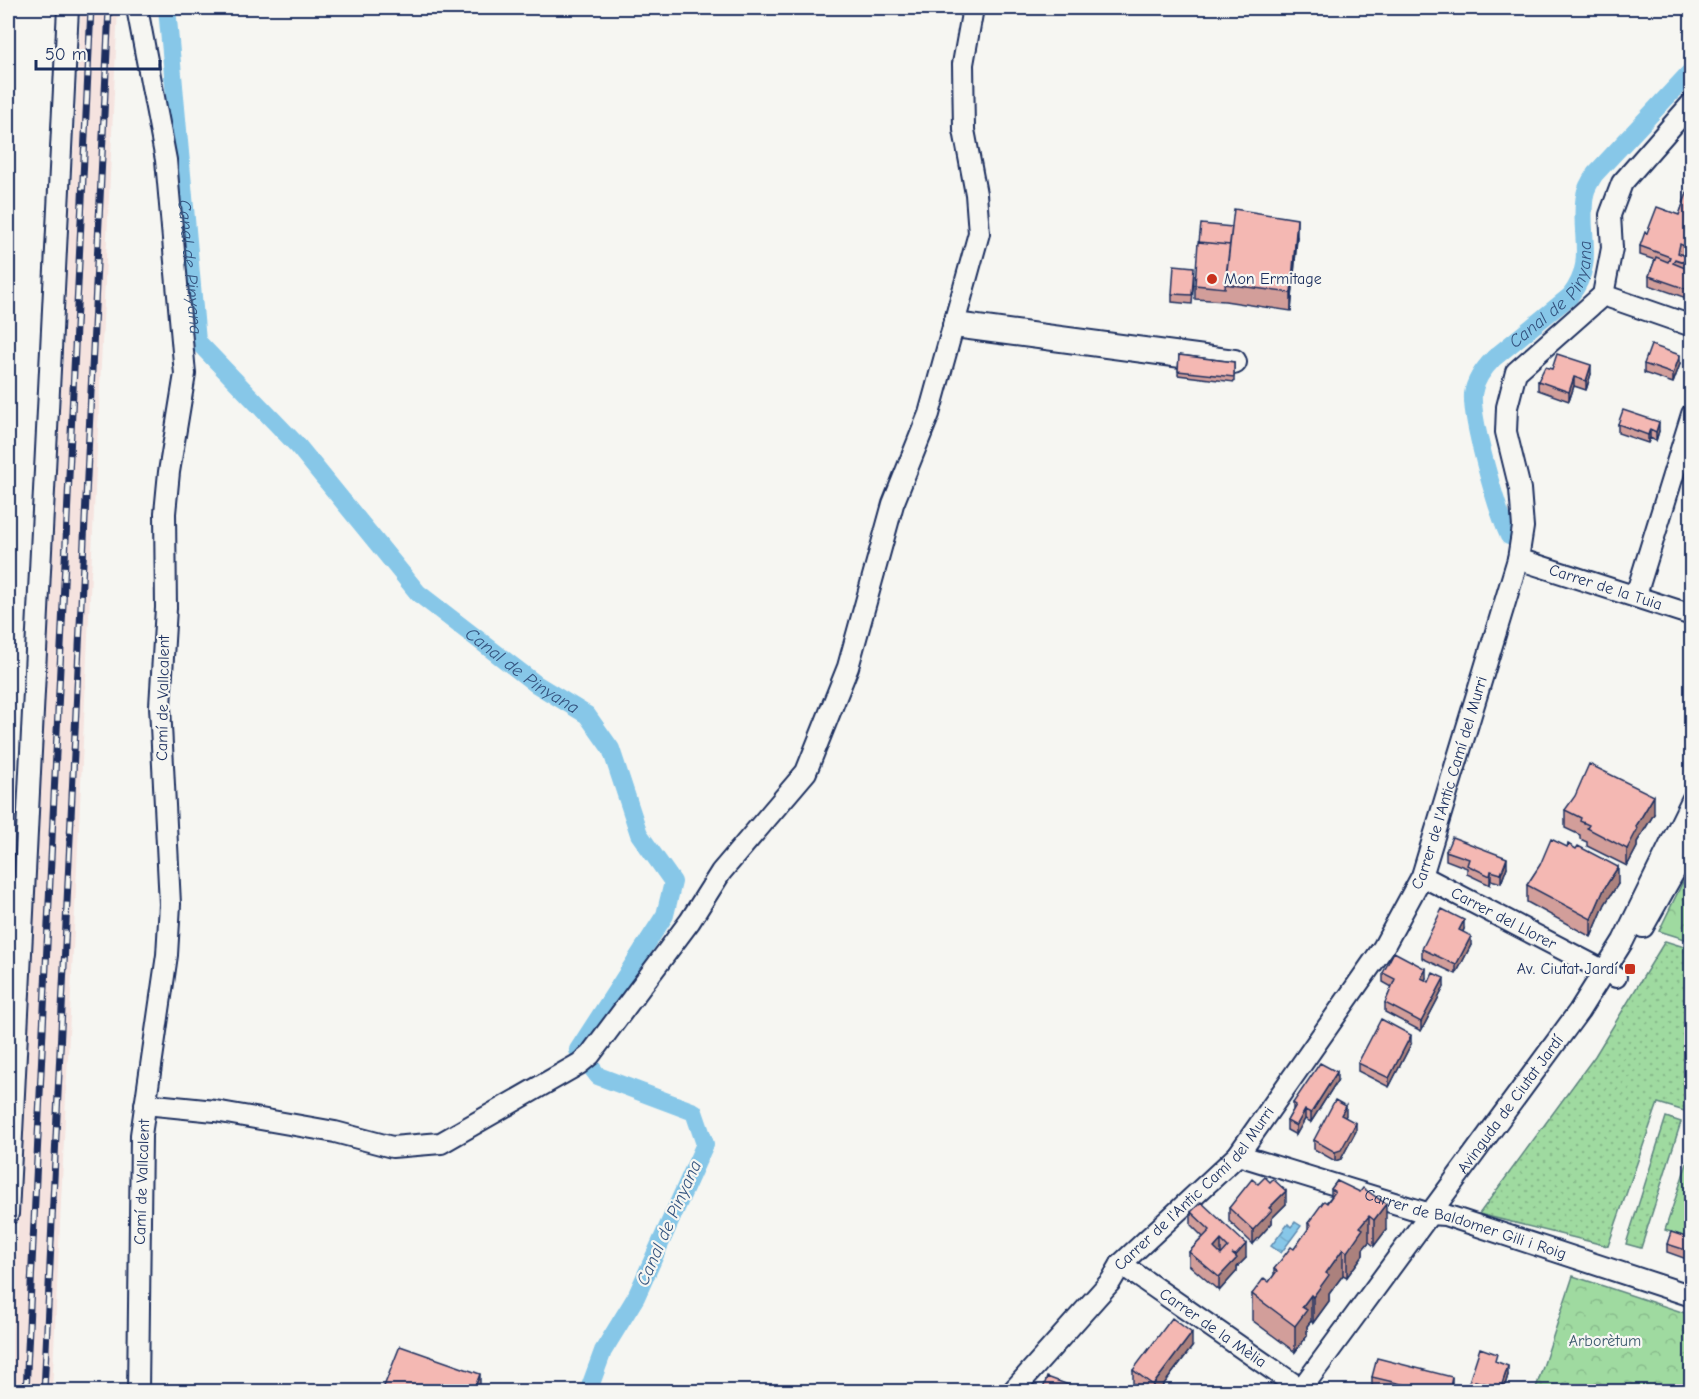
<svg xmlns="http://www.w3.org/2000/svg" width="1699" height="1399" font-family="'Comic Neue',sans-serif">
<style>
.built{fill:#f5e3df}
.grass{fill:url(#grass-dots);stroke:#5d847f;stroke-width:1.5}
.park{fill:url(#park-crowns);stroke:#5d847f;stroke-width:1.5}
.garden{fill:#9fdaa0;stroke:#5d847f;stroke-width:1.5}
.water{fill:url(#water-waves);stroke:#5c8ab1;stroke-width:1.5}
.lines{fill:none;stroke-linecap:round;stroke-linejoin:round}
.canal{stroke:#87c7e8;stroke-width:18}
.minor-casing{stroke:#1b2f5e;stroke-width:24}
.tertiary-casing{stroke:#1b2f5e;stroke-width:28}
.minor{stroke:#f6f6f2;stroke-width:20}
.tertiary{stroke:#f6f6f2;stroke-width:24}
.rail-casing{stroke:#1b2f5e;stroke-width:7}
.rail{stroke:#f6f6f2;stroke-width:4.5;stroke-dasharray:14;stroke-linecap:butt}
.wall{fill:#d29e9a;stroke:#1b2f5e;stroke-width:1.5}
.shaded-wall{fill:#ab817d;stroke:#1b2f5e;stroke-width:1.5}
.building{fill:#f4b8b3;stroke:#1b2f5e;stroke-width:1.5;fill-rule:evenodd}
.poi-dot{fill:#c8321e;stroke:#f6f6f2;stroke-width:2}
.labels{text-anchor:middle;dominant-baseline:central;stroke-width:4.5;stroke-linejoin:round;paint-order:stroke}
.poi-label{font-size:16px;fill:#1b2f5e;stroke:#f6f6f2;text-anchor:start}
.street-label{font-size:16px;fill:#1b2f5e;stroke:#f6f6f2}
.park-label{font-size:16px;fill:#3c5a6e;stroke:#f6f6f2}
.water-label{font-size:18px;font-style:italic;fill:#365580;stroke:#f6f6f2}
</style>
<defs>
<pattern id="grass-dots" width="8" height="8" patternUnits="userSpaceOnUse" patternTransform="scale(1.5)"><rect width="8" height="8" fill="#9fdaa0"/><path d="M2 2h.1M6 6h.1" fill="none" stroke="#88bb8c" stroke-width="1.8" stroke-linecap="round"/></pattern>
<pattern id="park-crowns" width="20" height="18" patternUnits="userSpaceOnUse" patternTransform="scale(1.5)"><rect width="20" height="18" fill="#9fdaa0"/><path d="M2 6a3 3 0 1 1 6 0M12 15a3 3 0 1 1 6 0" fill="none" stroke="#88bb8c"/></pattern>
<pattern id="water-waves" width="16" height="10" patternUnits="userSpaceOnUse" patternTransform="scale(1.5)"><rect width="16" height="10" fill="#87c7e8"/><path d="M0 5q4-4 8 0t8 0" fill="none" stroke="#74abc9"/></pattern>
</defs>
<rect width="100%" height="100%" fill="#f6f6f2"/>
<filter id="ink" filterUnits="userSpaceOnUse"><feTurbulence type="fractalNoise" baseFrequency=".0167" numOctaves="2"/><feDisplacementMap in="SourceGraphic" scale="12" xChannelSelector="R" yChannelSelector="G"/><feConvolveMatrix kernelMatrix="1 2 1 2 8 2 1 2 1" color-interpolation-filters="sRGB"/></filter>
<g filter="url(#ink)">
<path class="built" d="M81,8h37l-66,1383 -43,1z"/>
<path class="grass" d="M1665,941l26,8v164l-33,-10 -50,143 -129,-32 116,-158z
M1666,1117l15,5 -40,126 -15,-4z"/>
<path class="park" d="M1691,865v76l-32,-10z
M1573,1276l118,39v76h-156z"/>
<path class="garden" d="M1691,1151v88l-26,-9z"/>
<path class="water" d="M1295,1222l6,4 -20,27 -10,-7 17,-22 3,3z"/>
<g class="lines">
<g class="canal">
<path id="s1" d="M167,8l30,333 101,105 120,147 118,91 51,31 24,34 28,85 34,48 -8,33 -87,135 20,26 96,36 11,32 -69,153 -33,54 -15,41"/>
<path id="s2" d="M1509,536c-12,-25 -38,-116 -36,-142 2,-14 11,-26 21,-36l76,-62c27,-34 8,-62 15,-101 1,-7 6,-15 10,-21l97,-104"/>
</g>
<defs>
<g id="minor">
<path d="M137,8l29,152 19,214 -16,98 -4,41 1,95 -6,98 10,198 -3,51 -26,180 -3,257"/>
<path d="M1603,295l89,31"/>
<path id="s3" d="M1518,559l174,56"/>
<path d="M1636,595l56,-181"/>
<path id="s4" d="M1422,876l194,101"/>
<path d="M1643,927l49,-87"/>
<path d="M145,1104l70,7 120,21 57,15 49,-4 138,-79 11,-9 100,-134 31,-49 85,-100 42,-105 45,-163 36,-90 50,-181 -3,-39 -12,-64 -1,-66 10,-56"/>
<path id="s5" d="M1238,1155l192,59 15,1 247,81"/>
<path d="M8,1214l60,-1206"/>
<path id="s6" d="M1121,1264l184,128"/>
<path id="s7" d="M1012,1392l99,-111 10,-17 117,-109 145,-207 39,-72 96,-317 5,-32 -3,-38 -14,-57 1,-25 9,-35 87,-77 9,-47 -2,-33 12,-32 70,-80"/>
<path id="s8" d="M1299,1392l280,-381 44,-70 69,-141"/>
</g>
<path id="tertiary" d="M955,325l279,37"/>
</defs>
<use href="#minor" class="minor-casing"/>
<use href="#tertiary" class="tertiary-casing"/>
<use href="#minor" class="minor"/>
<use href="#tertiary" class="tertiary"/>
<defs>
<path id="rail" d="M26,1392l65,-1384
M44,1392l65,-1384"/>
</defs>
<use href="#rail" class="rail-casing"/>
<use href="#rail" class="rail"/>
</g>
<path class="wall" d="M1692,180v54l-8,21 -4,-1 9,3 3,-7v50l-43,-15v-9l6,-16 -15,-5v-9l7,-13 32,-18z
M1297,237l-6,74 -66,-10 -30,-2v-14z
M1194,276l-2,28 -20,-2v-8z
M1179,355l55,7v20l-56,-7z
M1644,364h36l-7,19 -29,-10z
M1552,369l39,5 -5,16 -12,-4 -5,15 -31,-11v-9z
M1618,424l41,7 -3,10 -6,-3 -2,5 -30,-10z
M1565,810l89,4 -17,28v5l-10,19 -40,-20v-4l-7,-3v-4l-15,-7z
M1446,851l61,16 -6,16 -10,-3 -1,5 -23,-11v-6l-21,-8z
M1540,865l78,19 -13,20 -14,33 -64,-35v-17z
M1464,929l-1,3 8,13 -15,29 -34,-16v-9z
M1383,973l43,5 -1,2 4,2 15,5 -23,44 -36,-19v-9l7,-16 -9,-5z
M1411,1044l-22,43 -31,-16v-8z
M1337,1081l-26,41 -6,-3 -9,16 -9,-5v-9l6,-11v-7z
M1346,1115l-1,2 11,14 -15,28 -6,2 -21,-12v-9z
M1337,1181l49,49 -12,16 -5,-4 -6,7v6l-16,22 -4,-2 -14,19v7l-16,22 -2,-2 -4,5v10l-12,16 -43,-32v-26l17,-12 5,-7v-6l20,-20 14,-19v-7l23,-26v-8z
M1258,1184l28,20 -14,14v5l-19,21 -24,-23v-13z
M1191,1212l55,46 -9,9v4l-18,20 -30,-26v-13l14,-15 -12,-12z
M1692,1239v22l-25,-9v-8z
M1192,1347l-34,45h-14l-11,-9v-13z
M1497,1362l11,13 -5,17h-20l-8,-2v2h-7v-7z
M1372,1377l80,9 -1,6h-56l-23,-6z"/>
<path class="shaded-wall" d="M1297,219v18l-6,74v-18z
M1692,225v9l-8,21v-9z
M1680,355v9l-7,19v-9z
M1591,365v9l-5,16v-9z
M1574,377v9l-5,15v-9z
M1659,422v9l-3,10v-9z
M1650,429v9l-2,5v-8z
M1654,796v18l-17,28v5l-10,19v-17l9,-23z
M1507,858v9l-6,16v-9z
M1618,867v17l-13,20 -14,33v-18l14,-32z
M1491,871v9l-1,5v-9z
M1464,920v9l-5,10v-9z
M1471,936v9l-15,29v-9z
M1426,969v9l-5,9v-9z
M1444,978v9l-23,44v-9z
M1411,1035v9l-22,43v-9z
M1337,1072v9l-26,41v-9z
M1346,1106v9l-5,9v-9z
M1305,1110v9l-9,16v-9z
M1356,1123v8l-15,28 -6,2v-9z
M1286,1191v13l-14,14v5l-19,21v-14l16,-22z
M1386,1204v26l-12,16v-26z
M1369,1216v26l-6,7v6l-16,22v-25l13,-25z
M1221,1240v14l-7,7v-13z
M1246,1244v14l-9,9v4l-18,20v-14l17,-18v-4z
M1343,1249v26l-14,19v7l-16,22v-26l13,-24z
M1311,1295v26l-4,5v10l-12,16v-26l7,-19z
M1192,1333v14l-34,45h-5v-7z
M1508,1366v9l-5,17h-2v-5z
M480,1374v18h-7z
M1452,1377v9l-1,6h-2z
M1475,1381v11h-2v-5z"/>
<path class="building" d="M1692,180v45l-8,21 -4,-2 -2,9 11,4 3,-7v41l-43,-15 7,-19 12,5 2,-5 -30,-11 5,-14 2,1 10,-26 22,8zM1675,259l12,4 -2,5 -12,-5z
M1234,209l63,10 -6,74 -66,-9z
M1201,224l31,3 -2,18 -31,-3z
M1198,242l32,3 -5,43 -30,-3z
M1174,265l20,2 -2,28 -20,-1z
M1651,345l29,10 -7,19 -29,-10z
M1557,354l34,11 -5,16 -12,-4 -5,15 -31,-11 7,-14 7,2z
M1179,355l55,7v15l-56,-6z
M1623,410l36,12 -3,10 -6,-3 -2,6 -30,-11z
M1589,764l65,32 -18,30 1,4 -10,19 -40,-21 2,-3 -9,-4 1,-3 -16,-8 10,-14z
M1452,837l55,21 -6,16 -10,-3 -1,5 -23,-11 2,-6 -23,-8z
M1551,839l16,8 1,-3 8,5 2,-3 40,21 -13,20 -14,32 -64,-34 13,-20z
M1442,909l22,11 -5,10 12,6 -15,29 -34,-16z
M1394,952l32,17 -5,9 8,4 4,-9 11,5 -23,44 -36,-19 10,-24 -12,-6z
M1381,1019l30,16 -22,43 -31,-15z
M1320,1063l17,9 -26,41 -6,-3 -9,16 -9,-5 9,-16 -3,-2z
M1335,1100l11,6 -5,9 15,8 -15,27 -6,2 -21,-12z
M1265,1177l5,5 3,-3 13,12 -17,17 3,2 -19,20 -24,-22 23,-29 6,5z
M1337,1181l23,11 3,-4 23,16 -12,16 -5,-4 -9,11 3,2 -16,23 -4,-3 -17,24 3,2 -16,22 -2,-2 -9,12 5,3 -12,16 -43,-32 12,-16 5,4 8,-11 -3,-2 17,-22 3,2 17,-24 -3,-2 16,-22 3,2 8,-11 -4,-3z
M1201,1202l45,42 -10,11 -4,-1 5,4 -18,19 -30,-25 21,-22 -19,-18zM1221,1240l7,7 -7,8 -7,-7z
M1671,1232l21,7v13l-25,-8z
M1172,1318l20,15 -39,52 -20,-15z
M400,1346l80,28 -7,18h-84l-6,-3z
M1480,1348l17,6 -2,7 13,5 -7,21 -26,-6 -2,6 -5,-2z
M1377,1358l75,19 -3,15h-14l-63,-15z
M1047,1377l27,10 -2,5h-30z"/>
</g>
<g class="poi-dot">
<circle cx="1212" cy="279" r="6"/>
<rect x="1624" y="963" width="12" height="12" rx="3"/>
</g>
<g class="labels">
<g class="poi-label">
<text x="1224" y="279">Mon Ermitage</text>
<text x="1618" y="969" text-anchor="end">Av. Ciutat Jardí</text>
</g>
<g class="street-label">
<text stroke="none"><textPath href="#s3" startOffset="92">Carrer de la Tuia</textPath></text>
<text transform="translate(163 698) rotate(-89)">Camí de Vallcalent</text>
<text stroke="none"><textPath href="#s7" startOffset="760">Carrer de l'Antic Camí del Murri</textPath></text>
<text stroke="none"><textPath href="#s4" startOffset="92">Carrer del Llorer</textPath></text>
<text stroke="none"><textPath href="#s8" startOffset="357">Avinguda de Ciutat Jardí</textPath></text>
<text transform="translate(142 1182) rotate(-88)">Camí de Vallcalent</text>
<text stroke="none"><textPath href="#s7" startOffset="274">Carrer de l'Antic Camí del Murri</textPath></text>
<text stroke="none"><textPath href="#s5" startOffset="238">Carrer de Baldomer Gili i Roig</textPath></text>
<text stroke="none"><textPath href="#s6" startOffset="112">Carrer de la Mèlia</textPath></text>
</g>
<g class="park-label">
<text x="1605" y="1341">Arborètum</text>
</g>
<g class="water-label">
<text stroke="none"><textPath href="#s1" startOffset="260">Canal de Pinyana</textPath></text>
<text stroke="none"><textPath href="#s2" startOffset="279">Canal de Pinyana</textPath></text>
<text stroke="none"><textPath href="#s1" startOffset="800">Canal de Pinyana</textPath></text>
<text transform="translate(669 1223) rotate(-66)">Canal de Pinyana</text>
</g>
</g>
<rect width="1699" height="1399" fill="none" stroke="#f6f6f2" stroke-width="30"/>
<rect x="15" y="15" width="1669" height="1369" fill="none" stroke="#1b2f5e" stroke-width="2" filter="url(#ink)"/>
<path d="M36 60v9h124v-9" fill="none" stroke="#1b2f5e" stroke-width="3"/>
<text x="45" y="60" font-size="18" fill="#1b2f5e" stroke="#f6f6f2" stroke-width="4.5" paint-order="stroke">50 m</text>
</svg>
